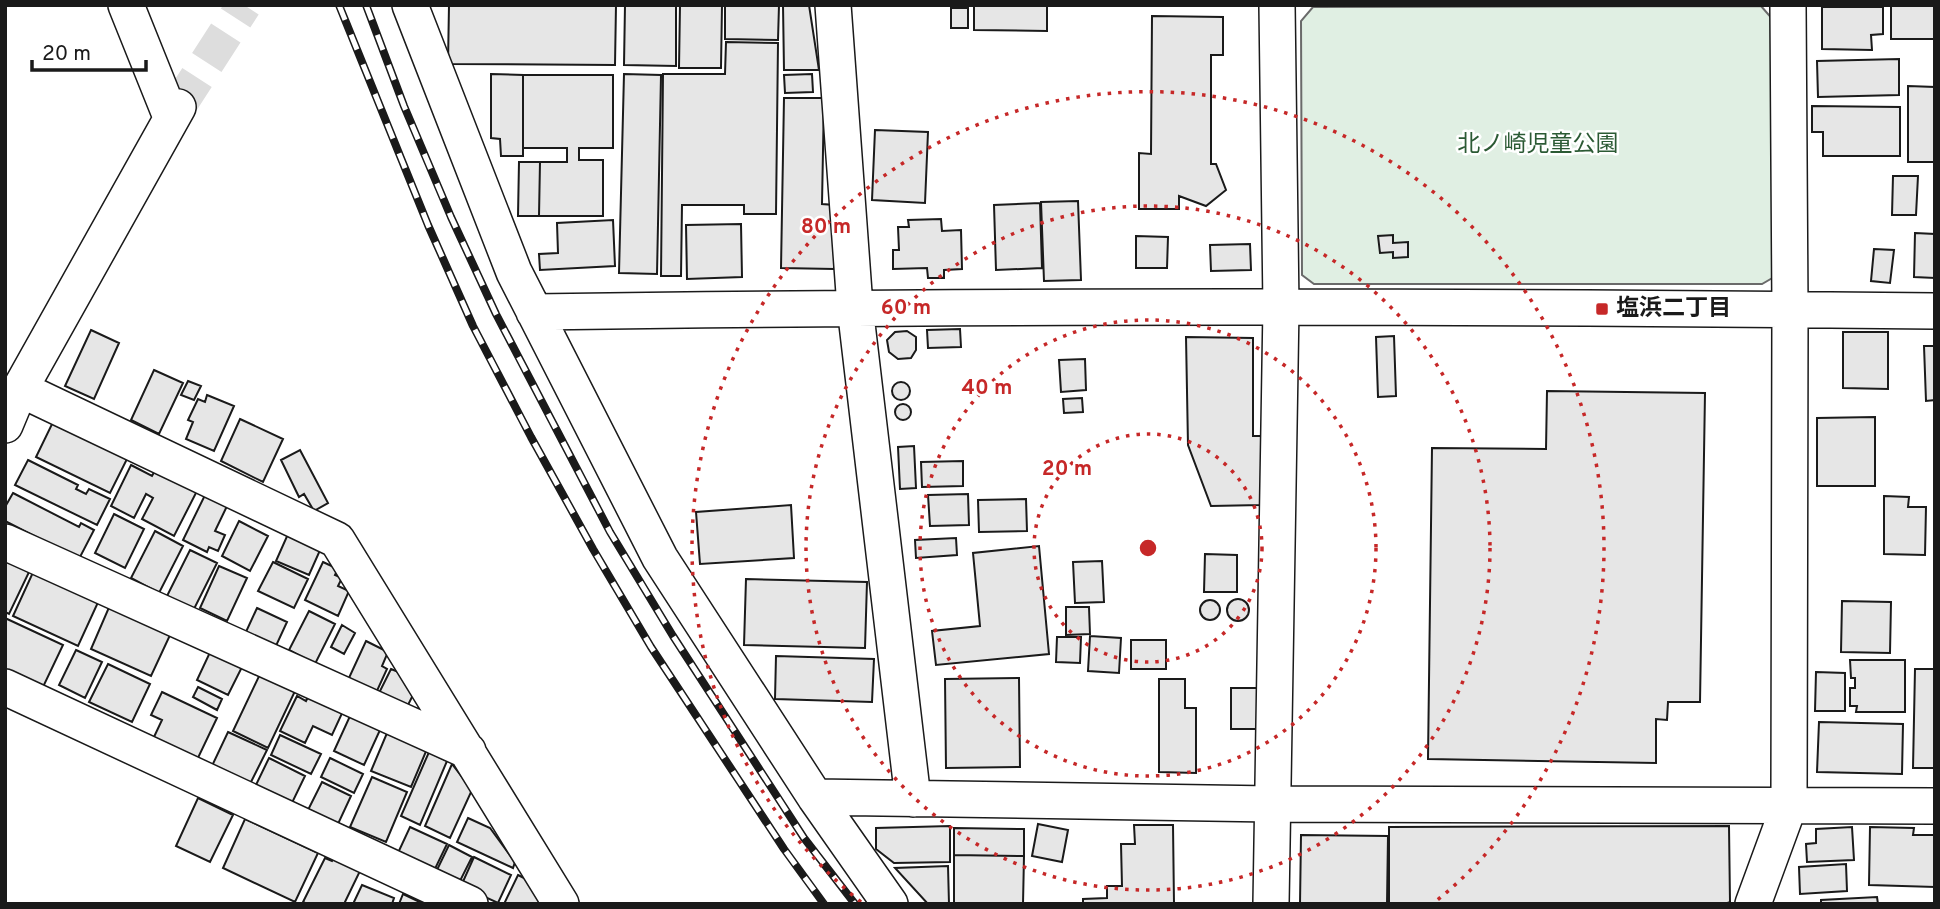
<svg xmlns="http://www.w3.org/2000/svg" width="1940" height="909" font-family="Overpass,'Noto Sans JP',sans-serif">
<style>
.green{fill:#e0efe3;stroke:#6a6a6a;stroke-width:2}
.building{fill:#e6e6e6;stroke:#1a1a1a;stroke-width:2}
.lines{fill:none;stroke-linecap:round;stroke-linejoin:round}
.street-tunnel{stroke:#ddd;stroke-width:35;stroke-dasharray:35 18;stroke-linecap:butt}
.street-casing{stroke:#1a1a1a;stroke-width:38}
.street{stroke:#fff;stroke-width:35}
.rail-casing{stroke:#1a1a1a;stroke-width:8}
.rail{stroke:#fff;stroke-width:5;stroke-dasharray:16;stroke-linecap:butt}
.ring{fill:none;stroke:#c62828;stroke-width:3.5;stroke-dasharray:3.5 7}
.poi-dot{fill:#c62828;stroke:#fff;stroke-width:2.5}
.labels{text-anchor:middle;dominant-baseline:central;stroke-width:5;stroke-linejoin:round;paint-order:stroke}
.park-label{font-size:23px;fill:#2b5a34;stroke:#fff}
.poi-label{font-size:23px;font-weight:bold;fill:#1a1a1a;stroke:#fff;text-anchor:start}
.centre{fill:#c62828;stroke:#fff;stroke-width:3.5}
.ring-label{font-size:21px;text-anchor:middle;font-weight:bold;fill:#c62828;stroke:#fff;stroke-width:5;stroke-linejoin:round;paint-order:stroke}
</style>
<rect width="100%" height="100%" fill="#fff"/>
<path class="green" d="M1761,6l14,16 -1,255 -12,7h-448l-12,-9 -1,-254 12,-14z"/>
<path class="building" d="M449,5h167l-1,60 -167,-1z
M625,5h51v61l-52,-1z
M680,5h42l-1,63h-42z
M725,5h54l-1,35 -53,-1z
M783,5h26l10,65h-35z
M974,5h73v26l-73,-1z
M1891,5h44v34h-44z
M1822,7h61v27l-12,1 1,15 -50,-1z
M951,8h17v20h-17z
M1152,16l71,1v38h-12v109h5l10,26 -20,16 -27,-10v13h-40v-56l12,1z
M726,42l52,1 -2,171h-32v-9h-62l-1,71h-20l2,-202h62z
M1899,59v36l-81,2 -1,-36z
M491,74l32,1v81h-22l-1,-17 -9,-1z
M624,74l37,1 -4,199 -38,-1z
M812,74l1,18 -28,1 -1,-18z
M523,75h90v73h-34v12h24v56h-64l1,-54h27v-14h-44z
M1908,86l27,1v75h-27z
M784,98h40l-2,106 13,1 -1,64 -53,-1z
M1812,106l88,1v49h-77v-24h-11z
M875,130l53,2 -3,71 -53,-3z
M519,162h21l-1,54h-21z
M1893,176h25l-2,39h-24z
M1078,201l3,79 -37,1 -3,-79z
M1040,203l2,65 -46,2 -2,-65z
M941,219l1,12 19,-1 1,39 -18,1v8h-16l-1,-10 -34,1v-19h6l-1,-23h11l-1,-7z
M613,220l2,46 -75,4 -1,-16 19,-1 -1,-30z
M741,224l1,53 -55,2 -1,-54z
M1915,233l20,1v44l-21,-1z
M1393,235v8l15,-1v15l-15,1v-6l-13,1 -2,-17z
M1136,236l32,1 -1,31h-31z
M1250,244l1,26 -40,1 -1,-26z
M1874,249l20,1 -4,33 -19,-2z
M960,329l1,18 -33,1 -1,-18z
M91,330l28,13 -25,56 -29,-13z
M907,331l9,6v13l-5,8 -13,1 -9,-7 -2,-12 8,-8z
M1843,332h45v57l-45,-1z
M1394,336l2,60 -18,1 -2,-60z
M1186,337l67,1v98h9l-1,69 -50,1 -23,-61z
M1924,346h11v54l-9,1z
M1085,359l1,31 -25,2 -2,-32z
M154,370l29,13 -24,51 -28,-14z
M188,381l13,5 -7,14 -13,-5z
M892 391a9 9 0 1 1 18 0a9 9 0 1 1-18 0Z
M1547,391l158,2 -5,309h-32l-1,18 -11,-1v44l-228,-4 4,-311 114,1z
M207,395l27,11 -20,45 -28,-12 7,-17 -5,-2 10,-21 7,3z
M1082,398l1,14 -19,1 -1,-14z
M895 412a8 8 0 1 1 16 0a8 8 0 1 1-16 0Z
M1875,417v69h-58v-68z
M240,419l43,20 -20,43 -42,-21z
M53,422l74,37 -17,34 -74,-36z
M914,446l2,42 -16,1 -2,-42z
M300,450l28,53 -14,8 -10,-17 -5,3 -18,-37z
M28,460l50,25 -2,4 10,5 3,-5 21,10 -13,26 -82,-40z
M963,461v25l-41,1 -1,-25z
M131,465l21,11 5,-9 41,22 -24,47 -32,-17 11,-21 -7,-4 -12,24 -23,-12z
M13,493l66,34 2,-4 13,7 -15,29 -74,-38v-14z
M206,493l22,11 -13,27 10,4 -7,16 -9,-4 -2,5 -24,-12z
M968,494l1,31 -39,1 -2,-31z
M1884,496l25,1 -1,10h18l-1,48 -41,-1z
M1026,499l1,32 -48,1 -1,-32z
M791,505l3,53 -94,6 -4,-52z
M114,514l30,15 -19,39 -30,-15z
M239,521l29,15 -18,35 -28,-15z
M155,531l28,15 -24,47 -28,-15z
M288,534l33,14 -12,27 -33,-14z
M956,538l1,17 -41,3 -1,-18z
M1039,546l10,108 -113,11 -4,-34 48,-5 -7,-73z
M190,550l27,13 -24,48 -27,-13z
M1205,554l32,1v37h-33z
M5,558l25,12 -21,44 -4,-2z
M1102,561l2,41 -29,1 -2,-41z
M273,562l35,17 -14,29 -36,-17z
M323,562l15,7 -3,6 7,3 -4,8 11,5 -11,25 -33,-16z
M219,566l28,12 -20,43 -27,-13z
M35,568l65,30 -22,48 -65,-30z
M746,579l121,3 -2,66 -121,-3z
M1227 610a11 11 0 1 1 22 0a11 11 0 1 1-22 0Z
M1200 610a10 10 0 1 1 20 0a10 10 0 1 1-20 0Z
M1842,601l49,1 -1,51 -49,-1z
M110,605l61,28 -20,43 -60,-27z
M1066,607h23l1,27 -24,1z
M257,608l30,14 -12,26 -30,-14z
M309,611l26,13 -20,40 -26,-14z
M5,618l58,27 -20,42 -38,-18z
M342,625l13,8 -11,21 -13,-7z
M1090,636l31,2 -2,35 -31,-2z
M1057,637h24l-1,26 -24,-1z
M1131,640h35v29h-35z
M366,641l22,11 -6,14 5,3 -11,24 -28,-13z
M212,648l32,15 -16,32 -31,-15z
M76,650l26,12 -17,36 -26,-13z
M776,656l98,3 -2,43 -97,-3z
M1850,660h55v52h-49l1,-6h-7v-18h5v-10h-4z
M108,664l42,20 -18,38 -43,-20z
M391,669l10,4 12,22 -6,12 -28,-14z
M1915,669h20v99h-22z
M261,672l35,17 -28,59 -35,-17z
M1816,672l29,1v38h-30z
M1019,678l1,89 -74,1 -1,-89z
M1159,679h26v29h11v65l-37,-1z
M198,687l24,12 -5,11 -24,-13z
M1231,688h30v41h-30z
M162,692l55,26 -20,42 -44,-21 9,-19 -11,-5z
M310,693l34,16 -12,26 -19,-9 -8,17 -25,-12 17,-35 9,5z
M350,716l30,14 -16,35 -30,-14z
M1819,722l84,2 -1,50 -85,-2z
M228,732l39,18 -18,36 -38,-18z
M387,733l40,16 -16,38 -40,-16z
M280,735l41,19 -10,20 -40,-19z
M429,752l18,9 -27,64 -19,-9z
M269,758l36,18 -15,31 -36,-18z
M330,758l33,16 -9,19 -33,-16z
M452,764l20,26 -22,48 -25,-12z
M372,777l35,15 -21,50 -36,-15z
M322,782l29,14 -13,28 -30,-14z
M198,798l35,17 -23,47 -34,-16z
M468,818l22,10 25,34 -2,6 -56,-26z
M245,819l73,34 -23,49 -72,-34z
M1038,824l30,6 -6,32 -30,-6z
M1134,825h39l1,79h-91v-5l24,-1v-12h15l-1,-42h14z
M950,826v36l-56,1 -18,-14v-21z
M1729,826l1,76 -5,2h-336v-77z
M410,827l37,17 -14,29 -36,-18z
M1852,827l2,33 -47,2 -1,-18 10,-1v-14z
M1870,827l44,1 -1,7h22v52l-66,-2z
M954,828l70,1v27l-70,-1z
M1301,835l87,1 -1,68h-87z
M449,845l23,12 -14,28 -23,-11z
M954,855l70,1 -1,48h-69z
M474,857l37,18 -13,28 -37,-17z
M325,858l7,3 2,-3 26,13 -16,33h-37l-4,-2z
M1846,864l1,27 -47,3 -1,-27z
M948,866l1,38h-21l-33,-36z
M518,875l16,8 16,21h-46z
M362,885l32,13 -2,6h-39z
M403,894l21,10h-25z
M1877,897l1,7h-57v-4z"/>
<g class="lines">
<path class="street-tunnel" d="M178,107l66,-102"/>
<defs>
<path id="street" d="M126,5l45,112
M410,5l104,267 146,286 155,239 75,107
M833,5l22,302 58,492
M534,312c467,-7 934,-6 1401,-1
M20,389l317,151 224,364
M5,425l15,-36 158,-282
M5,542l463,209
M5,687l465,217
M815,797l458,7 662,2
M1271,904l10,-597 -4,-302
M1753,904l36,-98 1,-497 -2,-304"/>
</defs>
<use href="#street" class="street-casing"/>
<use href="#street" class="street"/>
<defs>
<path id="rail" d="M339,5l89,220 45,101 58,111 62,112 58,98 133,202 40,55
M366,5l38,101 47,111 45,97 114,218 63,104 131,202 51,66"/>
</defs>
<use href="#rail" class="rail-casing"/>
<use href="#rail" class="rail"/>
</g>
<g class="ring">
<circle cx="1148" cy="548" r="114"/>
<circle cx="1148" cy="548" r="228"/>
<circle cx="1148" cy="548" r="342"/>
<path d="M861 902A456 456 0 1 1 1435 902"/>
</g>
<rect class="poi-dot" x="1595" y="302" width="14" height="14" rx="3.5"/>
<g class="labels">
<g class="park-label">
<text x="1538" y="145">北ノ崎児童公園</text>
</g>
<g class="poi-label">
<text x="1616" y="309">塩浜二丁目</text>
</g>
</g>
<circle cx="1148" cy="548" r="10" class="centre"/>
<g class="ring-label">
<text x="826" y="233">80 m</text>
<text x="906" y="314">60 m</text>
<text x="987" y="394">40 m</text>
<text x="1067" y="475">20 m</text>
</g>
<rect width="1940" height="909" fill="none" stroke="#1a1a1a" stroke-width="14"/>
<path d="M32 60v10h114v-10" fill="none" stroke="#1a1a1a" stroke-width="3.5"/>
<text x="42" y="60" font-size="21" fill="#1a1a1a" stroke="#ffffff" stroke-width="5" paint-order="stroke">20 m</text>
</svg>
